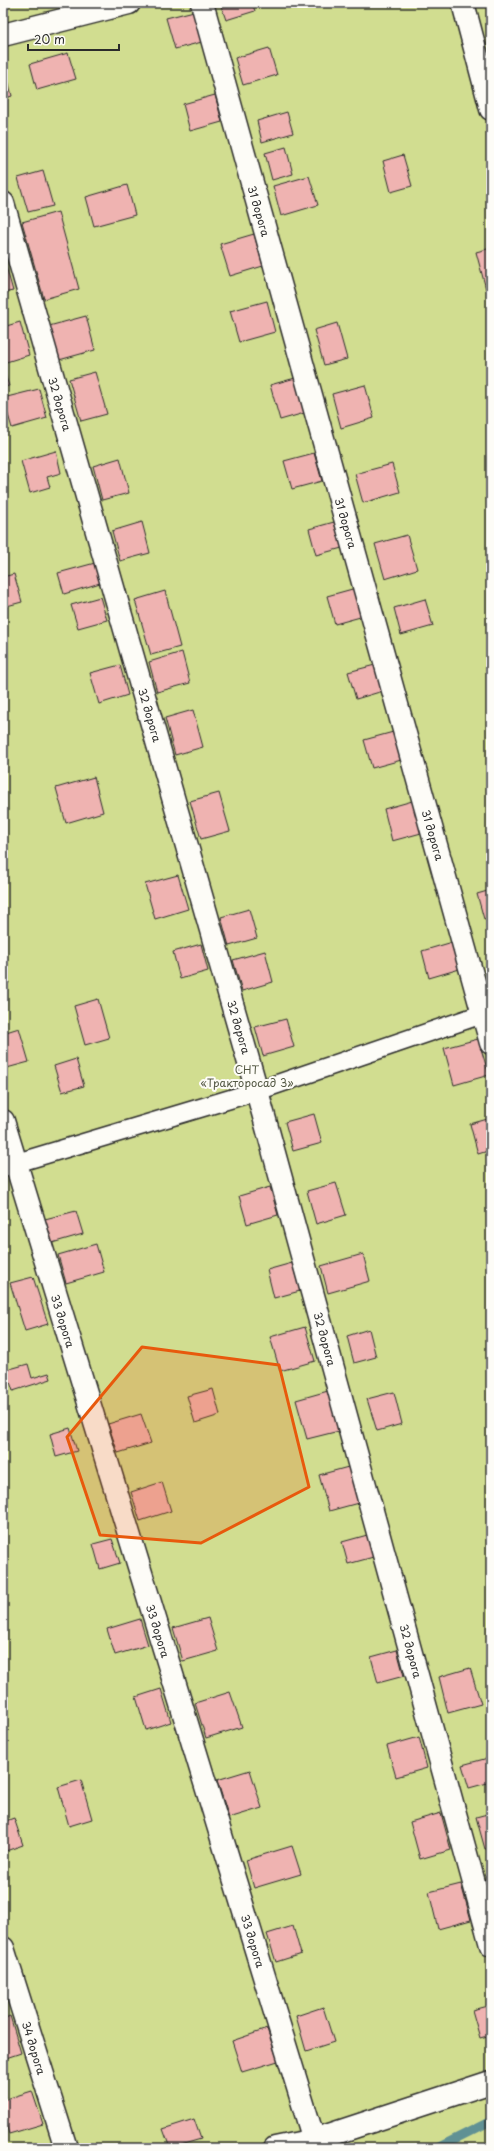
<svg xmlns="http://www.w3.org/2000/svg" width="494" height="2151" font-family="'Playpen Sans',sans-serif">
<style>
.green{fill:#d1dd90;stroke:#7e845e}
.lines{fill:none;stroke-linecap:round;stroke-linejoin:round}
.stream{stroke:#609194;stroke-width:9}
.building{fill:#efb3b1;stroke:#2b2b2b}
.service-casing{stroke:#2b2b2b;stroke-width:21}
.minor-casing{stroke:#2b2b2b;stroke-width:25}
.service{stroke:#fdfcf7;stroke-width:18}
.minor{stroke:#fdfcf7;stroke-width:22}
.marked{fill:#e8590c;fill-opacity:0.2;stroke:#e8590c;stroke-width:3;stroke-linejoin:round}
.labels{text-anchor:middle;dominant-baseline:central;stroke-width:4;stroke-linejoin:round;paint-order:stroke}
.street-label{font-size:11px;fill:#2b2b2b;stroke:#fdfcf7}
.park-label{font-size:11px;fill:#545844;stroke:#fdfcf7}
</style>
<rect width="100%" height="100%" fill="#fdfcf7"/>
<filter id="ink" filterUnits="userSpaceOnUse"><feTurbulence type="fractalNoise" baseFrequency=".025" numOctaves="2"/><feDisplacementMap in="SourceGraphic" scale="8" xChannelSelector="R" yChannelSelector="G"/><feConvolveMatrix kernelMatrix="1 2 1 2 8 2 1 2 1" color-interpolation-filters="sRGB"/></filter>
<g filter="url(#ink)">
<path class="green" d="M3,3h488v2145h-488z"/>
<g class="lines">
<path class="stream" d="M437,2148l54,-27"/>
</g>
<path class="building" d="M220,3h32l3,8 -29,9z
M194,11l8,31 -27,7 -9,-31z
M269,48l8,27 -34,10 -8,-27z
M68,53l8,26 -39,11 -7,-26z
M7,76l5,20 -9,3v-22z
M215,95l7,27 -32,9 -7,-27z
M287,112l6,21 -31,9 -5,-21z
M286,147l7,27 -21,6 -7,-27z
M403,155l9,31 -21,6 -8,-31z
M43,171l10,35 -25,6 -10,-34z
M309,176l9,29 -37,11 -8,-30z
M127,185l8,30 -41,11 -8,-29z
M58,212l21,77 -35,10 -22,-77z
M254,234l9,32 -33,10 -10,-32z
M491,248v39l-5,2 -10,-37z
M3,256l10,35 -10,2z
M267,301l8,31 -36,10 -9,-31z
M86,316l9,34 -36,10 -10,-34z
M20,322l9,33 -26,8v-36z
M337,323l10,36 -23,6 -10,-35z
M3,368l6,18 -6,1z
M95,372l12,42 -26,7 -12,-42z
M299,377l9,35 -28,8 -10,-35z
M365,385l9,33 -33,10 -9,-34z
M39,389l8,29 -35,10 -9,-30z
M56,451l5,22 -14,4 3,10 -20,6 -9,-32z
M314,453l8,28 -30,8 -8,-28z
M120,458l9,35 -27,7 -9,-34z
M392,464l8,28 -37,11 -8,-29z
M142,522l8,31 -30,8 -8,-30z
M334,522l8,26 -26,7 -7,-26z
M407,535l10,34 -32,10 -10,-35z
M95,563l5,20 -36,11 -6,-21z
M14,574l8,28 -19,5v-30z
M356,588l8,28 -29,8 -8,-28z
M165,591l15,56 -29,8 -16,-55z
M100,597l7,23 -29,8 -7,-23z
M425,599l8,27 -32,9 -7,-27z
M182,652l8,31 -33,9 -8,-30z
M120,665l8,30 -29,9 -9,-31z
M375,665l8,26 -27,8 -8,-27z
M193,710l10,37 -28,8 -10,-37z
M397,731l8,28 -33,9 -8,-28z
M94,777l9,35 -37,11 -10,-35z
M219,793l11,38 -29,8 -11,-38z
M416,800l9,32 -33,9 -8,-32z
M178,875l10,34 -33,10 -10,-35z
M491,890v27l-7,2 -7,-25z
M249,909l8,29 -28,8 -8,-29z
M456,941l7,27 -34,10 -7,-27z
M201,944l7,27 -28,8 -7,-27z
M265,951l8,31 -31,9 -9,-31z
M3,963l6,20 -6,2z
M98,999l11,39 -24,7 -11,-39z
M286,1019l8,28 -31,9 -8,-29z
M19,1028l10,34 -26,7v-36z
M478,1039l11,36 -35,10 -10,-37z
M76,1059l8,27 -22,6 -8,-26z
M314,1114l8,29 -29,8 -8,-29z
M491,1118v32l-13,4 -8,-30z
M336,1183l10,32 -30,9 -9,-33z
M270,1187l8,28 -31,9 -8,-28z
M76,1211l7,23 -31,9 -7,-24z
M96,1244l8,28 -38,11 -8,-28z
M363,1254l7,27 -42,12 -7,-27z
M292,1263l8,28 -26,7 -7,-28z
M33,1277l15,47 -23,7 -15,-48z
M305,1327l10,34 -35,10 -10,-34z
M369,1329l7,28 -22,6 -7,-27z
M28,1364l4,14 17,-5 2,6 -38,12 -7,-21z
M213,1389l7,26 -25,8 -8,-27z
M328,1391l11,40 -32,8 -11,-39z
M394,1392l8,32 -25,7 -10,-32z
M141,1414l10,29 -33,10 -10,-29z
M70,1428l7,23 -21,6 -6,-23z
M352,1466l10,36 -33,9 -10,-36z
M162,1482l9,29 -31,10 -9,-29z
M371,1534l6,22 -29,8 -6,-22z
M112,1539l8,24 -20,6 -7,-25z
M208,1618l10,33 -35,10 -10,-33z
M140,1619l8,26 -33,10 -8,-26z
M397,1650l7,26 -26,7 -7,-26z
M470,1668l11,36 -33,9 -9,-36z
M161,1689l10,33 -25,8 -10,-33z
M230,1692l12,35 -36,11 -11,-35z
M419,1737l8,31 -31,9 -9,-31z
M488,1758l3,10v14l-22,6 -7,-23z
M250,1770l12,38 -33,10 -12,-38z
M81,1780l11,39 -23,7 -11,-39z
M441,1813l10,37 -31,9 -10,-37z
M491,1813v35l-6,1 -9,-32z
M14,1818l9,27 -20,7v-30z
M292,1846l9,28 -47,14 -8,-28z
M461,1884l10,36 -33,9 -9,-37z
M293,1926l8,28 -25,8 -9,-28z
M491,2005v30l-11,3 -8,-28z
M323,2007l11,35 -28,9 -10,-35z
M10,2016l11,37 -18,6v-40z
M267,2029l11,32 -36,11 -10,-31z
M32,2091l11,33 -34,10 -6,-20v-14z
M194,2119l7,20 -31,9 -7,-19z"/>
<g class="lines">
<defs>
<path id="service" d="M3,1167l254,-76 234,-80"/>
<path id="minor" d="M202,3l289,1040
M463,3l28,106
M3,35l126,-32
M3,203l254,888 234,854
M3,1121l311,1019
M3,1948l63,200
M275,2148l39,-8 177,-58"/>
</defs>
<use href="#service" class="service-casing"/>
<use href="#minor" class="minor-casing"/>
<use href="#service" class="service"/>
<use href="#minor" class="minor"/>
</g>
</g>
<path class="marked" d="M142,1347l137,18 30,122 -108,56 -101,-8 -33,-98z"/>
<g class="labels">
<g class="street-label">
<text transform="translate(259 211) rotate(74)">31 дорога</text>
<text transform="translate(60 404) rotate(74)">32 дорога</text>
<text transform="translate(346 523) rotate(74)">31 дорога</text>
<text transform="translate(150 715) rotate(74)">32 дорога</text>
<text transform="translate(433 835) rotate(74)">31 дорога</text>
<text transform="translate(239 1027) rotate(74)">32 дорога</text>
<text transform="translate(63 1321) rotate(73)">33 дорога</text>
<text transform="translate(325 1339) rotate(75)">32 дорога</text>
<text transform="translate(158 1631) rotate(73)">33 дорога</text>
<text transform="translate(411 1651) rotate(75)">32 дорога</text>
<text transform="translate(253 1941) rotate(73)">33 дорога</text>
<text transform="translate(34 2048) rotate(73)">34 дорога</text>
</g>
<g class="park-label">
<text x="247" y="1069">СНТ<tspan x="247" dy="13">«Тракторосад 3»</tspan></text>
</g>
</g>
<rect width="494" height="2151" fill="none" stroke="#fdfcf7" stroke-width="16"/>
<rect x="8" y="8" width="478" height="2135" fill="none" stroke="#2b2b2b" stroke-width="1.5" filter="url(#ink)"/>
<path d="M28 44v6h91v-6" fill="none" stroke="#2b2b2b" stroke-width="2"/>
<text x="34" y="44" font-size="12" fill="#2b2b2b" stroke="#fdfcf7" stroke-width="3" paint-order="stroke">20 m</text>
</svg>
